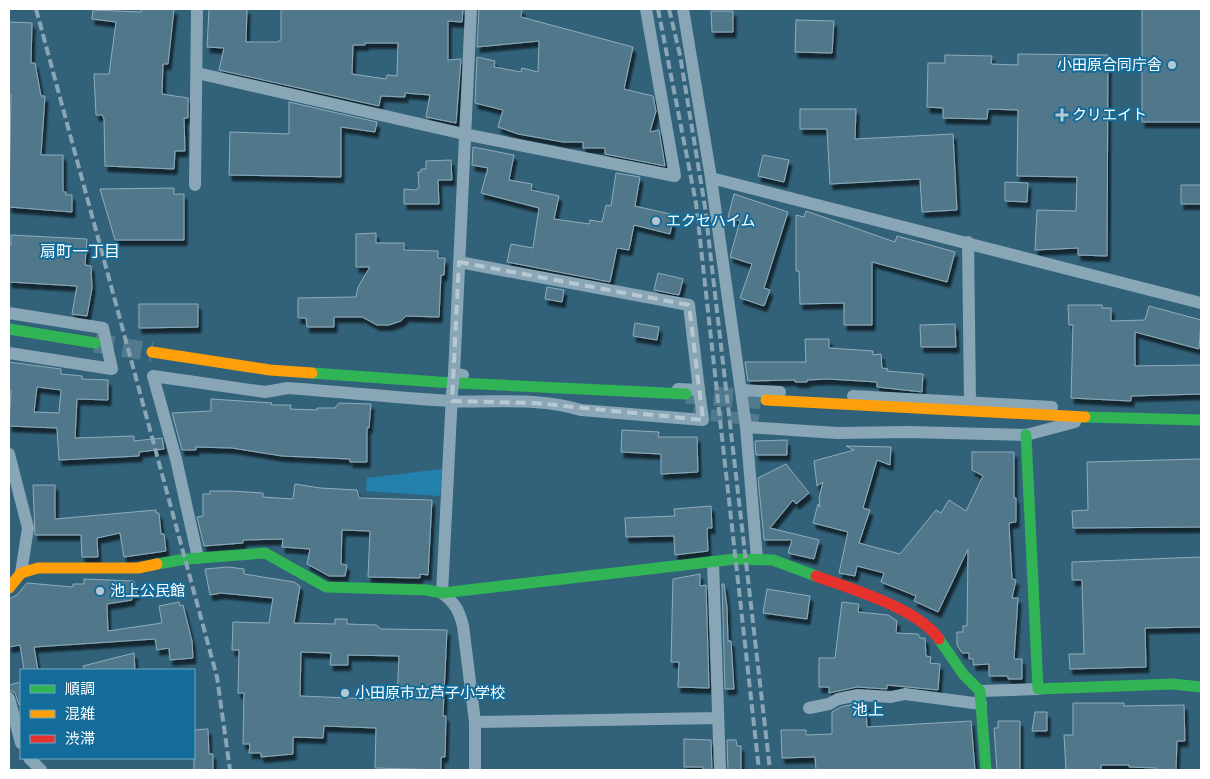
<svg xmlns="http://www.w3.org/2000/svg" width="1210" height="779" font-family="'DM Sans','Noto Sans JP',sans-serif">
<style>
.green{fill:#2481ae}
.building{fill:#51778a;stroke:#90acba;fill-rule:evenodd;filter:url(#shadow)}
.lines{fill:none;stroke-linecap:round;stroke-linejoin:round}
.street-tunnel{stroke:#517a8e;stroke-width:12;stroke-dasharray:12 6;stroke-linecap:butt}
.secondary-tunnel{stroke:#517a8e;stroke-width:19;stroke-dasharray:19 9;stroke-linecap:butt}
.street{stroke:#89a6b6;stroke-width:12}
.fast{stroke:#30b455;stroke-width:11}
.slow{stroke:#ff9f0a;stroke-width:11}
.jam{stroke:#e5322d;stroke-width:11}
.rail{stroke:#8aa6b4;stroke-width:4;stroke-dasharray:9 4;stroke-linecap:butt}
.street-bridge{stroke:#89a6b6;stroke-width:12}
.marked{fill:none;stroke:#b7c8d0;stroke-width:4;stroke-dasharray:10 6;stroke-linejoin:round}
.poi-dot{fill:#b7c8d0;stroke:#136c99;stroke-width:2}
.labels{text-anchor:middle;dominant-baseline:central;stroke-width:4;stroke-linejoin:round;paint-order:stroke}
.poi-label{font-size:15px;fill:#fff;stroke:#136c99;text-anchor:start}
.neighbourhood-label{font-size:16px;fill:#fff;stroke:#136c99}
</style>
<defs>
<filter id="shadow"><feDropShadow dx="3" dy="5.5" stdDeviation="1" flood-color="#0009"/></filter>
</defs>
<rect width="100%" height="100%" fill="#32627a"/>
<path class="green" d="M442,469l-2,27 -74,-5 1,-13z"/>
<path class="building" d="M141,9h33l-6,55h-5l-1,30 26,4v20h-4l1,33h-10l-1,18 -69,-3 -1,-47 -2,-4h-6l-2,-41h15l7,-52 -24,-3 1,-9 48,2z
M209,9h38l-1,33h31l4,-2v-31h182l-1,13 -14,-1v39l13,-1 -5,64 -30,-6 4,-22 -25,-2v4l-24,-1 -2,10 -160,-36 5,-22 -17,-1zM365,43h33l-1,33 -10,-1 -1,4 -34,-5 1,-29h12z
M479,9h43l-1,8 112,30 -9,42 29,7 3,15 -6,21 9,-2 6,36 -60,-12v-6h-22v-6h-20l-45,-8 -20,-7 5,-17 -28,-7 2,-46 18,4 -1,6 27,5 1,-4 16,4 1,-31 -62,6z
M1142,9h59v113h-59z
M711,11h22v21h-21z
M796,20l38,1 -2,32 -37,-1z
M9,22l23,1 -1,40h4l6,33h4l-4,59h22v37h3v3h6v17l-63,-5 2,-113h-2z
M1018,54l90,1 -1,201 -29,-1v-7l-43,2 2,-40 39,1 1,-34 -60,-1 1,-66 -30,-1 -1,10 -44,-1v-10l-16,-1 1,-44h17v-8l47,1 -1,8 27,1z
M289,102l88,20 -2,10 -34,-5v50l-112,-2 1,-43 59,2z
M800,109h56l-1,30 98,-5 4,76 -35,2 -2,-33 -90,5 -3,-55h-27z
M473,147l41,8 -5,25 23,4 -1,6 28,6 -5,23 35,5 1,-4 12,2 4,-17 5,1 5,-33 24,4 -5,29 39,9 -4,19 -36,-9 -5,25 -12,-2 -7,34 -103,-20 4,-18 22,4 6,-40 -58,-15 7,-25 -16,-3z
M763,155l26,5 -5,22 -26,-6z
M451,160l1,20h-14l1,24h-35v-15l11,1 4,-2 -1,-16h3v-3h5v-8z
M1005,182l23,1 -1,19 -22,-1z
M1181,185h20v19h-20z
M174,188v6h10v46h-69l-15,-51z
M734,194l54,18 -24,76 6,2 -6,16 -24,-8 12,-34 -22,-7 10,-36 -12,-4z
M806,211l89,31 2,-6 58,16 -8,30 -75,-20v63h-28v-22l-44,1 -1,-33h-3v-56l8,2z
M376,233v10h28v7l34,1v7h7l-1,17h-3l-2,42 -33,-1 -5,5 -12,4h-12l-15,-8h-28v10h-27l-1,-9h-8v-20l58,-1 2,-10 12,-20h-14v-33z
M11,235l76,4 -2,26 6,1 1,22 -5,28 -15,-2 5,-28 -68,-4v-37h2z
M658,273l25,6 -4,16 -25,-5z
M547,287l17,3 -2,12 -17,-3z
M139,304h59v23l-59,1z
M1068,305h34v3h9v13l34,-1 4,-14 52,14 -2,29 -64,-17v34l66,-1v29l-70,2v5l-60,-3 2,-73h-4z
M635,323l24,4 -2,13 -24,-4z
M955,324l1,23h-35l-1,-22z
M805,339h24v9l44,3v4l8,-1 1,14 6,1 -1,2 36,3 -1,18 -45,-5v-5l-49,-3 -21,1v2h-12v-2l-47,1 -3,-19h61z
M9,362l52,7v5l21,2v3l26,1v20l-31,-1 -2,39 59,-2v5l28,-3 2,11 -25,3v4l-80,4 -2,-32 -48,-2 2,-36h-2zM37,387l24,3 -2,23 -25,-1z
M211,399l61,4 -1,2h20l-1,4 27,1v-2h18l4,-5 32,1 -2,24h-2v34h-17v-3l-68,-3 -50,-8 -36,-1v3h-14l-10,-37 39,-2z
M622,430l37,2 -1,5h39l1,35 -37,2v-20l-40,-2z
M787,440v15h-31l-1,-14z
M846,446l45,1 -1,18 -13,-5 -14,48 7,2 -11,33 41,11 36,-44 5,3 8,-13 17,11 17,-35 -11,-6v-18h42v46h2v24l-7,1 3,56 4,1 -4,18h6l-4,61h8v20h-14v-3h-19v-12l-16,1v-6h-4v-6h-7l-5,-8v-13h6v-6h4l1,-77 -30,63 -24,-11 2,-5 -35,-14 3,-9 -27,-7 -2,10 -16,-3 9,-41 -35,-9 5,-19 2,3 -1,-9 4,-16 -6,4 -3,-25 40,-11z
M1201,459v68l-128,1 -1,-17 16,-1 -1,-48z
M786,464l23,29 -13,11 -3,-4 -23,28 49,12 -5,19 -26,-6 4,-13h-28l-6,-62z
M295,484l25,4 37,2 2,8 73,2 -4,75 -8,-1v4l-52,-1 2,-46 -28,-1 -1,34 6,1 -2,11h-16l-22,-12 3,-15 -28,-2 1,-8 -40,1v3l-39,3 -7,-29 6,-1v-22h7v-3h21l32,2v4l30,2z
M33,485h22v34l101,-9v3h3l2,21h3l2,17 -42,6 -4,-24 -23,5 1,19h-16l-1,-22h-46z
M711,506l1,22h-5l1,23 -33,4 -1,-19 -48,1 -1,-19 50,-2 -1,-7z
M1201,557v70l-56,1 1,39 -76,2 -1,-15h15l-2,-74h-10v-18z
M228,567l16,2v5l50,8 6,4 -6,37 41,1v-5h12v5l29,1 5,4 66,1 -4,86h3l-1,41h-4v13l-66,-2 1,-40 -52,-2 -1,12 -30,-1v17l-32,3v-4h-12l1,-9h-7l1,-51h-6l1,-43h-7l1,-28 36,1 4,-25 -52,-5 -11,2 -5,-26zM301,652l30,1 -1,12h18v-10l51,1 -2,44 -97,-4z
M700,574v12l6,-1 3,103 -31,-1 1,-25h-8l2,-83z
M84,579l50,2 3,13 -5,1v5l-25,4 1,27 54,-8 -3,-17 20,-4 1,4 3,-1 9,36 1,17 -23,2 -1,-12 -12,2 -2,-11 -121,8 4,23h-14l-4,-25 -11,2v-48l8,-4 10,-12 46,4v-3h11z
M722,584h2l3,23 1,34h3l3,48h-9z
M767,589l43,7 -3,23 -44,-6z
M842,602l17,2 -1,8 30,3 9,6 -1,12 22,1 2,4h5l1,18 5,1 -1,6 10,1 -2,26 -51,-5v4l-30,-2 -28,6v-6h-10v-29h16z
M134,653l1,17h-51l-1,-4z
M21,682v22l-2,1 -4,-12 -6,-3v-5z
M859,703l7,1 1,23 104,-6 4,49h-159l-1,-13 -33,1 -1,-28h25v5l26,-1v-22l9,-5z
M1073,703h51v3l60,-1 1,36h-8l-1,29h-20v-2l-27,-1v-2h-28v5h-35l-2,-35h9z
M1035,712h12v19h-15z
M998,721h22v49h-23l-3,-42h4z
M208,729l1,25h4v16h-19v-40z
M684,739l27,1 1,30h-9v-3h-19z
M727,740h9l1,6h4v24h-13z"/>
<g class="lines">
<path class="street-tunnel" d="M693,413l71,8"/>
<path class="secondary-tunnel" d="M95,343l57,9
M686,394l80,6"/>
<path class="street" d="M683,9l28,169 35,249 91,6 72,-1 117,3 49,-13
M197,73l267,61 211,42 -29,-167
M711,178l490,125
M195,185l2,-176
M968,242l2,160
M459,262l230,43 10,85
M9,313l94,15 9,41 -103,-16
M463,375l-9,-1 17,-365
M742,390l38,2
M452,394l-10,199c13,10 17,17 21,33l12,96v48
M853,396l199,11
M746,427l11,132
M9,454l19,74 -7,45
M198,558l-22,-99 -23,-83 112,16 23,-4c55,4 109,10 164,13 42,2 88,-4 129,9l122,10 -4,-30 -21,-1
M713,562l7,208
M980,691l58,-2
M9,698l12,45
M809,708l20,-4 9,-5 20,-4 33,2 14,-3 76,10
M475,722l243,-4
M29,758l12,12"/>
<path class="fast" d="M9,329l86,14
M312,373l126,9 248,12
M1085,417l116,3
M1026,435l12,254 135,-5 28,3
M157,564l29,-5 79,-6 61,34 101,3 15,3 293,-34 38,1 43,16
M939,639l24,35 17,17 6,79"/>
<path class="slow" d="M152,352l118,18 42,3
M766,400l319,17
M9,588l12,-15 17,-5h100l19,-4"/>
<path class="jam" d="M816,576c35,13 102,32 123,63"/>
<path class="rail" d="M36,9l181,668 13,93
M658,9l38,194 63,567
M669,9l11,46 25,152 65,563"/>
<path class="street-bridge" d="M452,393l2,-19"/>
</g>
<path class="marked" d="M459,262l230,43 14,115 -168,-17 -83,-2z"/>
<g class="poi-dot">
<circle cx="1172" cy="65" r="5"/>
<path d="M1059.5 107.5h5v5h5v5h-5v5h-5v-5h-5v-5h5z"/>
<circle cx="656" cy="221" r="5"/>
<circle cx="100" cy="591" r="5"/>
<circle cx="345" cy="693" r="5"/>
</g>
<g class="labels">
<g class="poi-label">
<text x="1162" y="65" text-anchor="end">小田原合同庁舎</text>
<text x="1072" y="115">クリエイト</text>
<text x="666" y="221">エクセハイム</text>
<text x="110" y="591">池上公民館</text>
<text x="355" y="693">小田原市立芦子小学校</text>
</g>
<g class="neighbourhood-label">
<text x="80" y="251">扇町一丁目</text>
<text x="868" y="709">池上</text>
</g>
</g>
<rect width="1210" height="779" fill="none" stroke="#ffffff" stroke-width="20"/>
<rect x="20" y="669" width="175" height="90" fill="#136c99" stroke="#71a7c2"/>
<rect x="30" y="685" width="25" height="8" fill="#30b455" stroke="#71a7c2"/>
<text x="65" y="694" font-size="15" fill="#ffffff">順調</text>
<rect x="30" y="710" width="25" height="8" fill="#ff9f0a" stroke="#71a7c2"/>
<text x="65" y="719" font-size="15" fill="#ffffff">混雑</text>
<rect x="30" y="735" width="25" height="8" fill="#e5322d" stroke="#71a7c2"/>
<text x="65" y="744" font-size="15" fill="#ffffff">渋滞</text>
</svg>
